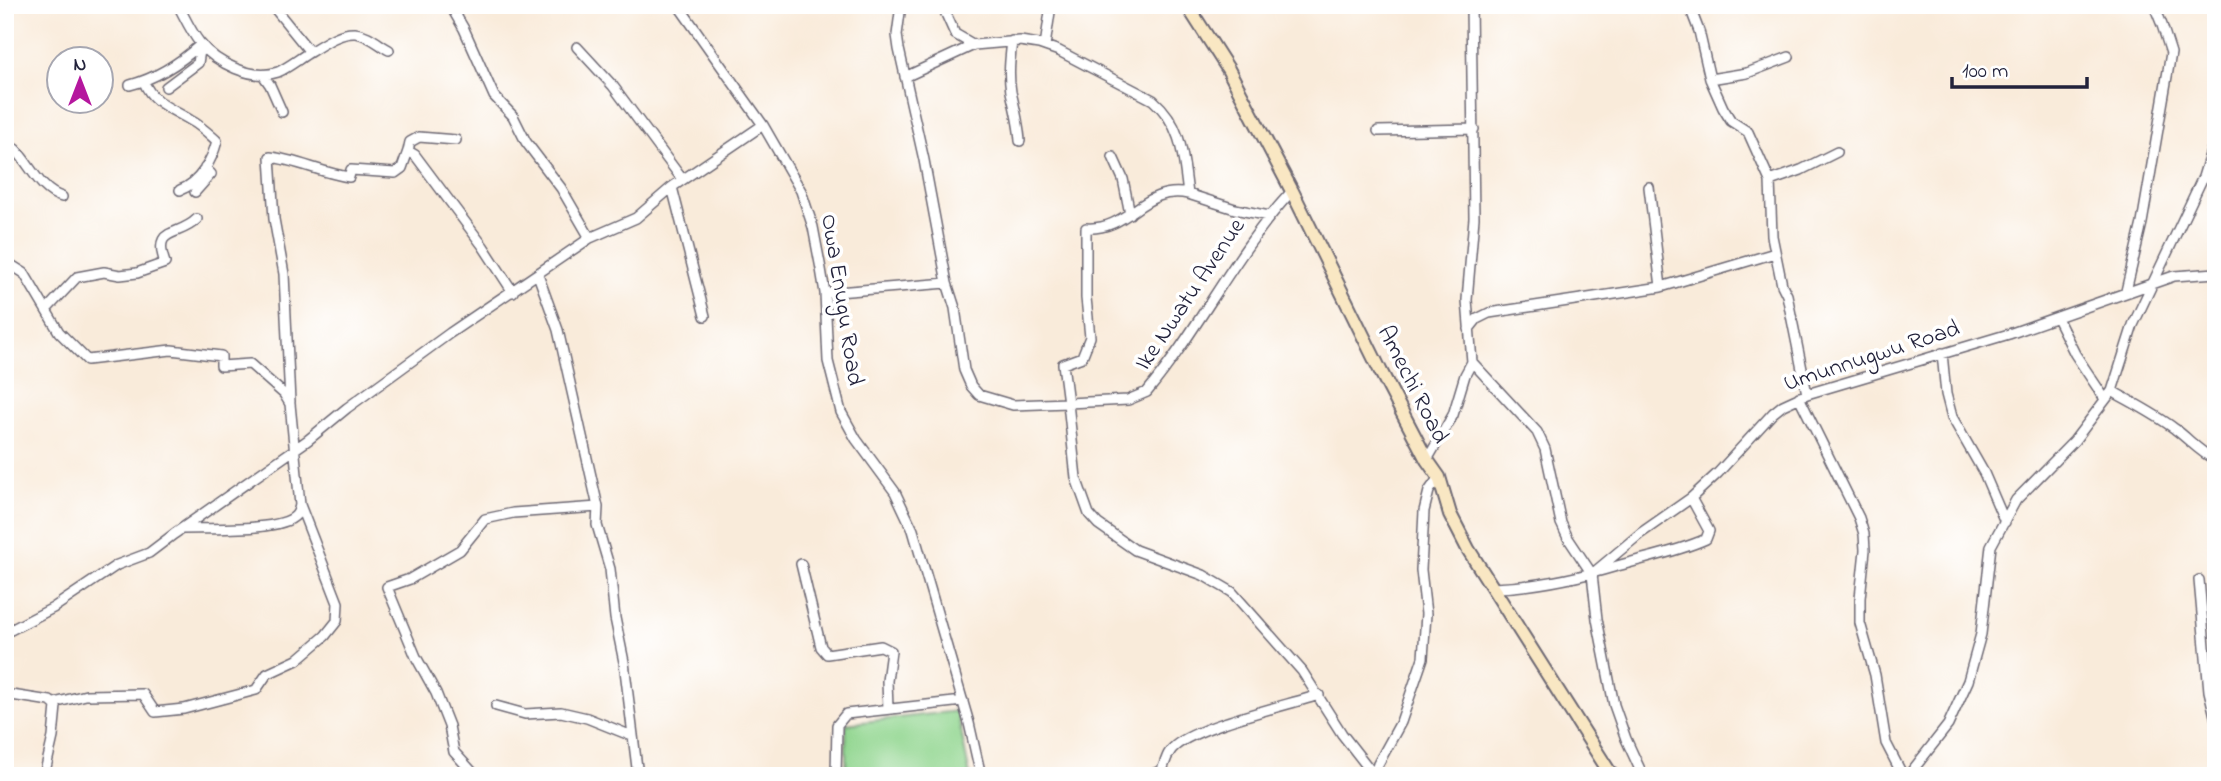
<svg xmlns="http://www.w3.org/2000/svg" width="2221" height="781" font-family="'Indie Flower',sans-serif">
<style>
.green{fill:#90d58e;stroke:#597c64;stroke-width:2}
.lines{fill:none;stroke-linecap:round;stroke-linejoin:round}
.street-casing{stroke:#6d6873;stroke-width:12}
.secondary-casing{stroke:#6d6873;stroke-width:16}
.street{stroke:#fff;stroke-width:9}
.secondary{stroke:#f9e7c3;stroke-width:12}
.labels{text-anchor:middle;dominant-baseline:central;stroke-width:7;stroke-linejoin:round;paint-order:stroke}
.street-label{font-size:24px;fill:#22223b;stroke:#fff}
</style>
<rect width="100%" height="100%" fill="#fff"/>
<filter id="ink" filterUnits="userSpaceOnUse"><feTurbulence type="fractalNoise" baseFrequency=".0143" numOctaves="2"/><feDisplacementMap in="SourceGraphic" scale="14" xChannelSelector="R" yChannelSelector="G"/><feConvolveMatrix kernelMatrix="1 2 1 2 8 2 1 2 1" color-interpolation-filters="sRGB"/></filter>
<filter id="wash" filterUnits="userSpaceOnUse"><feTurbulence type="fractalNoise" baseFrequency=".00686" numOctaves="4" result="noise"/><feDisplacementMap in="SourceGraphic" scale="28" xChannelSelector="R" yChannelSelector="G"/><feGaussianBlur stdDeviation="1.57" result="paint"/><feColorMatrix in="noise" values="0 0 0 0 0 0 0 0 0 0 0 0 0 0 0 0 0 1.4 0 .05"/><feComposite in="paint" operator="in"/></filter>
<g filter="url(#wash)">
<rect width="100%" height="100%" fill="#f9ebda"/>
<path class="green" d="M957,711l13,65h-124v-52z"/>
</g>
<g filter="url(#ink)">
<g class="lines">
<defs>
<path id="street" d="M178,5c7,13 13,27 22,38 16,20 52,38 78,29 11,-5 22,-14 32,-20 13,-8 30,-20 45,-19 13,1 23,11 34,17
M272,5l38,47
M450,5l14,24 30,67 19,20 13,26 35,46 29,50
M678,5l85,120 38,66 12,36 8,42 4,24 3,68 13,51 15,27 39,53 18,38 56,193 12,53
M901,5l-4,30 2,14 25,111 23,123 8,25 9,62 7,16 8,9 34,10 55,-2 -5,-39 19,-7 8,-20 -4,-39v-70c44,3 56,-43 102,-34
M942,5l13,29 19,11
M1689,5l10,26 11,48 13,29 8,13 17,11 22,49 2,55 10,49 5,10 20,99
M1012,41c-2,17 -4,34 -1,51 4,17 8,32 9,49
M1045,46l6,-41
M577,47l36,39 69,93
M263,75l7,10 12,27
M905,77l69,-32 46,-4 19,3 20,7 94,49c30,26 30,57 35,94l47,15 34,7
M1710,79l37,-6 42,-16
M144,82c9,22 27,26 46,38 10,5 18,13 27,21 -5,19 -17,42 -37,49
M130,85c27,-7 51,-23 71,-41
M166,87l32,-24 3,-19
M1378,131l96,-2
M5,151l10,-2c15,15 25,42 47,48
M408,151l2,-9 9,-5 37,3
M1113,157l10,22 7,35
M1770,181l31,-11 36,-18
M672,187l33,129
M1649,187l12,100
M1292,191c-57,61 -92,137 -145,201l-19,8 -60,3 8,75 13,36 9,10 37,26 68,25 29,17 70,79 40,63 32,41
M195,192l16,-18 -6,-6
M5,261l19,12 35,59 28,28 84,-10 50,6v10l29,-2 34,30 6,10 10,101 38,98 -1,18 -12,15 -28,24 -30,14 -11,16 -72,19 -29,3 -12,-18 -57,1 -32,8
M538,275l20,55 40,177 -1,18 13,44 5,49 9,44 14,114
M2126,291l16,-68 29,-170 -9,-28 -8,-20
M825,293l122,-10
M47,309l30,-32 27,-5 16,3 17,-2 28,-10c-13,-37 13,-25 32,-44
M2057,318l18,36 30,45
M1469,329l8,-10 12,-6 172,-26 114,-34
M1942,353l4,41 6,23 32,56 21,49
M1472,362l65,70 8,17 16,74 7,15 24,36 5,45 17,86 12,34 17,37
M2112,391c21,12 43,23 63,38 14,10 25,24 41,31
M1799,397l60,121 5,16 1,16 -5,48v25l15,52 11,68 17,33
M290,402l-6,-128 -10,-55 -4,-62c27,3 52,16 79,20l2,-7 44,3 7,-5 6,-17 7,4 68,91 30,46
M1427,460l26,-45 12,-40 7,-13 -5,-62 7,-82 -3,-213
M182,529c23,-1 100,3 114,-14 3,-3 3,-7 4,-10
M801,564l20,83 6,7 54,-8 10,5 -4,30 1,28
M1592,574l49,-41 50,-35 27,-25 55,-60 10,-8 24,-11 202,-60 165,-58 42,-3
M2199,580l10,111 7,29
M1493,588c42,-1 84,-10 124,-22 31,-9 60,-14 89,-27l3,-8 -18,-33
M5,633l48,-25 64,-43 32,-12 25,-19 134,-94 39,-32 103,-75 140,-95 46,-20 36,-31 91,-62
M5,694l45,7 6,5 -3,31 -9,39
M496,706l29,8 36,-2 26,6 45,18
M476,776l-22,-24 -5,-26 -13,-33 -20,-36 -29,-70 23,-8 50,-29 25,-31 28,-6 85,-6
M836,776l1,-51 9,-11 117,-13
M1149,776l13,-6c4,-9 5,-18 13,-24 25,-21 109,-40 144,-51
M1374,776l4,-12 23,-42 22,-64 3,-44 -5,-44 3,-59 5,-20 10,-14
M1908,776l40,-51 20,-44 13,-47 10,-88 25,-46 58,-59 38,-50 21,-66 70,-148 13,-42"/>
<path id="secondary" d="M1187,5l41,64 64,122 89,181 46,88 12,17 11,37 18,35 144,227"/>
</defs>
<use href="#street" class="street-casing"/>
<use href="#secondary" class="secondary-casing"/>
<use href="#street" class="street"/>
<use href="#secondary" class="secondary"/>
</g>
</g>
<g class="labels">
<g class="street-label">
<text transform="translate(1191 295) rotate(-56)">Ike Nwatu Avenue</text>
<text transform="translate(841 300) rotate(81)">Owa Enugu Road</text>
<text transform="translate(1872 357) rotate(-18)">Umunnugwu Road</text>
<text transform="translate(1412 385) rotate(63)">Amechi Road</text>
</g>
</g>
<rect width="2221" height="781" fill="none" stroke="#fff" stroke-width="28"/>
<g transform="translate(80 80)"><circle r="33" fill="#ffffff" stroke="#a7a7b1" stroke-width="2"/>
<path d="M0-5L12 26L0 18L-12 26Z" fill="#b5179e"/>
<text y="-10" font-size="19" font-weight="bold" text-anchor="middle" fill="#22223b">N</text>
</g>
<path d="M1952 77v10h135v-10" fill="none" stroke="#22223b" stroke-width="3.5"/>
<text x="1962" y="77" font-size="21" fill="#22223b" stroke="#ffffff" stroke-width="5" paint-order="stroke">100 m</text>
</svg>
